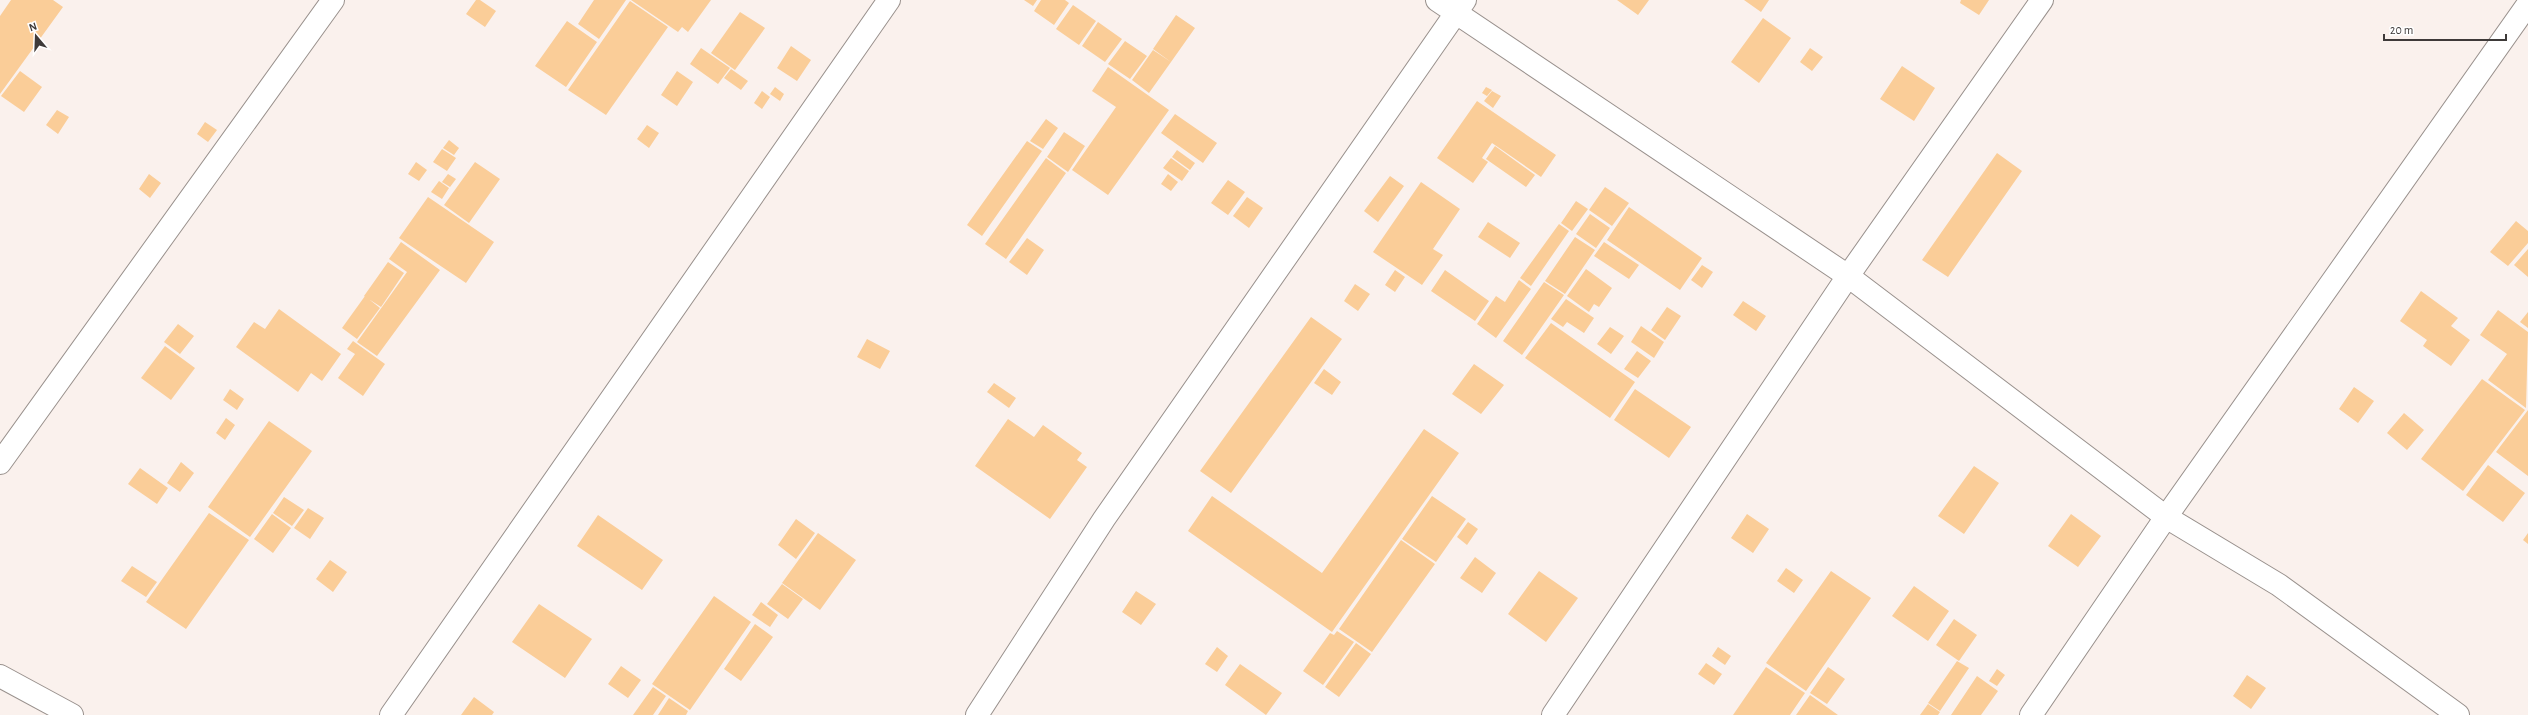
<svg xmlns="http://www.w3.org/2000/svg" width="2528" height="715" font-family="'Alegreya Sans',sans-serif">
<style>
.building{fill:#facd98}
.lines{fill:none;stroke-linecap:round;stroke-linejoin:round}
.minor-casing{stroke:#99918d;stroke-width:24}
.minor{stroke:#fff;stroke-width:22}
</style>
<rect width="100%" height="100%" fill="#faf1ed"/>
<path class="building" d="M11,0h42l10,7 -63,87v-78z
M476,0h4l16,11 -11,16 -19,-13z
M594,0h32l-27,39 -21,-15z
M631,0h80l-23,32 -6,-5 -4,5z
M1024,0h13l-4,6z
M1041,0h24l4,3 -15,22 -20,-14z
M1617,0h32l-11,15z
M1744,0h25l-8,12z
M1961,0h28l-10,15 -19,-12z
M630,1l38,26 -62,88 -38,-25z
M1073,5l23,16 -17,24 -23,-16z
M740,12l25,16 -30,42 -24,-17z
M1176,15l19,13 -24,34 -18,-13z
M1763,18l28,20 -32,45 -28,-21z
M567,21l30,21 -31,45 -31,-21z
M1098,22l24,17 -17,23 -23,-16z
M1125,41l22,15 -17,23 -22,-15z
M791,46l20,14 -14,21 -20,-13z
M701,48l29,20 -12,16 -28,-20z
M1810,48l13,9 -11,14 -12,-9z
M1153,50l18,12 -22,31 -17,-13z
M1902,66l33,22 -21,33 -34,-22z
M1108,67l61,43 -61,85 -36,-25 44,-63 -24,-16z
M731,69l17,12 -7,9 -17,-12z
M20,71l22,16 -18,25 -23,-16z
M677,71l16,11 -16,24 -16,-11z
M775,87l9,7 -4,7 -10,-7z
M1486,87l6,3 -5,6 -5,-3z
M762,91l8,6 -8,12 -8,-6z
M1492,91l9,5 -8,12 -9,-7z
M1477,101l79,54 -15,22 -49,-34 -10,15 6,4 -15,21 -36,-25z
M57,110l12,7 -11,17 -12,-9z
M1175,114l42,29 -14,20 -42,-30z
M1046,119l12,9 -15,21 -13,-8z
M205,122l12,8 -9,12 -11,-8z
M647,125l12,8 -10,15 -12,-9z
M1064,132l21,14 -17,26 -21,-15z
M449,140l10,8 -5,7 -11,-7z
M1027,141l15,10 -60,85 -15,-11z
M1495,146l40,29 -9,12 -40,-28z
M442,149l14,9 -9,13 -14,-9z
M1177,150l18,13 -5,7 -18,-13z
M1997,153l25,18 -74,106 -26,-17z
M1046,158l20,15 -60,86 -21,-15z
M1171,158l18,13 -7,10 -19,-13z
M416,162l11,8 -8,11 -11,-7z
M475,162l25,17 -31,44 -25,-18z
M149,174l12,9 -11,15 -11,-9z
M448,174l8,5 -6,8 -8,-5z
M1168,174l10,8 -7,9 -10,-7z
M1390,176l14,10 -26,36 -14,-11z
M1228,180l17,12 -17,23 -17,-12z
M439,181l10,7 -7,11 -11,-7z
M1421,182l39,27 -27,40 10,6 -21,30 -49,-33z
M1605,187l24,16 -17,23 -23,-16z
M428,197l66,45 -28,41 -67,-45z
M1247,197l16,11 -14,20 -16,-12z
M1576,201l12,8 -16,22 -11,-8z
M1629,207l73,51 -22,32 -73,-50z
M1590,214l20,14 -14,20 -20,-14z
M2516,221l12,10v12l-20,23 -18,-14z
M1488,222l32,21 -10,15 -32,-21z
M1559,224l10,7 -38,55 -11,-8z
M1575,237l20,13 -30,44 -20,-13z
M1027,238l17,12 -17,25 -18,-13z
M401,242l39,28 -63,86 -20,-14 50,-70 -18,-13z
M1604,242l35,23 -10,14 -35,-23z
M2528,249v28l-14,-12z
M388,262l16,11 -23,34 -17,-11z
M1702,265l11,7 -11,16 -11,-8z
M1586,269l26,19 -13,19 -5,-3 -5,8 -22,-16z
M1395,270l10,7 -10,15 -10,-7z
M1445,270l44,31 -14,20 -44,-30z
M1519,280l12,9 -35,49 -19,-14 19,-28 9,6z
M1544,282l20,13 -42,60 -19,-14z
M1355,284l15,10 -12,17 -14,-10z
M2421,291l37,27 -7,8 19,14 -19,26 -28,-20 4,-6 -27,-19z
M365,296l15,12 -23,31 -15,-11z
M1566,299l28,19 -10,15 -17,-11 -4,5 -12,-8z
M1743,301l23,15 -10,15 -23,-16z
M1667,307l14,9 -16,24 -14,-10z
M279,309l62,45 -19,27 -11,-8 -13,19 -62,-45 18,-25 11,7z
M2498,310l30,22 -2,76 -38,-28 19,-26 -27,-19z
M2528,312v16l-8,-6z
M1311,317l31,22 -111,154 -31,-22z
M1551,323l84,59 -25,36 -85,-60z
M178,324l16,12 -14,18 -16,-12z
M1641,326l23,16 -10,16 -23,-16z
M1610,327l14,9 -13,18 -14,-10z
M867,339l23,12 -10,18 -23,-12z
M353,341l32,23 -22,32 -25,-18 17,-24 -8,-5z
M165,346l30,22 -24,32 -30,-22z
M1637,351l14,10 -13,17 -14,-9z
M1474,364l30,21 -23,29 -29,-20z
M1324,369l17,13 -9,13 -18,-12z
M2482,379l43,31 -62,81 -42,-32z
M994,383l22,15 -7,10 -22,-16z
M2354,387l20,14 -16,22 -19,-14z
M230,389l14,10 -7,11 -14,-10z
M1635,389l56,38 -22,31 -55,-38z
M2528,410v66l-32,-24z
M2404,413l20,17 -17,20 -20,-17z
M226,418l9,7 -10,15 -9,-7z
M1008,419l26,18 9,-12 39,28 -5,7 10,7 -37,52 -75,-53z
M269,421l43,30 -62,86 -42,-30z
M1424,429l35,24 -127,179 -144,-101 24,-35 110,77z
M181,462l13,11 -14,19 -13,-9z
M2488,465l37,28 -22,29 -37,-27z
M1974,466l25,17 -35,51 -26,-18z
M140,468l28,20 -11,16 -29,-20z
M1432,496l34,23 -30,43 -34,-23z
M284,497l20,13 -12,16 -19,-13z
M308,508l16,10 -14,21 -16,-11z
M209,513l40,27 -63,89 -40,-27z
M272,514l19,14 -18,25 -19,-14z
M1747,514l22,15 -16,24 -22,-15z
M2071,514l30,22 -23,31 -30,-21z
M598,515l65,45 -21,30 -65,-44z
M796,519l19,14 -19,26 -18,-14z
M1468,522l10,7 -11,16 -10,-8z
M818,533l38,27 -36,50 -38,-27z
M2528,533v11l-5,-4z
M1401,540l34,24 -63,88 -33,-23z
M1475,557l21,16 -14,20 -22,-15z
M330,560l17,12 -14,20 -17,-13z
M132,566l25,16 -11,15 -25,-16z
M1786,568l17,12 -9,13 -17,-12z
M1539,571l39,27 -32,44 -38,-28z
M1831,571l40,27 -65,93 -40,-28z
M782,584l21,15 -15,20 -21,-15z
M1914,586l35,25 -21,30 -36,-25z
M1136,591l20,13 -15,21 -19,-13z
M714,596l37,26 -61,88 -38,-26z
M761,602l17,13 -8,12 -18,-12z
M539,604l53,35 -27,39 -53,-36z
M1954,619l23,16 -18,26 -23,-16z
M755,624l18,13 -32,44 -17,-12z
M1337,631l17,11 -31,43 -20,-14 27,-38 4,2z
M1356,643l15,11 -32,43 -14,-10z
M1217,647l11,9 -11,16 -12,-8z
M1718,647l13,9 -6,9 -13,-9z
M1957,661l12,7 -29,43 -12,-8z
M1706,663l16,11 -8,11 -16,-11z
M1240,664l42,29 -16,22 -41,-30z
M621,666l20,14 -13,18 -20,-14z
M1766,667l39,26 -15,22h-57z
M1828,667l17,12 -18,25 -17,-11z
M1997,669l8,6 -8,11 -8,-5z
M2247,675l19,13 -15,21 -18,-13z
M1977,676l21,15 -17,24h-30z
M653,687l13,9 -13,19h-20z
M1810,695l28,20h-42z
M474,697l20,15 -2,3h-31z
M669,698l19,13 -2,4h-28z
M1928,704l12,8 -2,3h-18z"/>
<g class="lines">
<defs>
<path id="minor" d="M1437,0l411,276 318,241 113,68 179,130
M0,463l333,-463
M0,676l72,39
M391,715l498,-715
M977,715l127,-196 361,-519
M1553,715l295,-439 194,-276
M2031,715l135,-198 362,-513"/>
</defs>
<use href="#minor" class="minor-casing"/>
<use href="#minor" class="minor"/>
</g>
<g transform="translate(36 36) rotate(341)" stroke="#ffffff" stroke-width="3" paint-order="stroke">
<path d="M0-3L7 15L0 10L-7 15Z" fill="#3e3a39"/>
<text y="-6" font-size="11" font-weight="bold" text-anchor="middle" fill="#3e3a39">N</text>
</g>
<path d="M2384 34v6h122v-6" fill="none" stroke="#3e3a39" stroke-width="2"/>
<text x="2390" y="34" font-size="12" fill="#3e3a39" stroke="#ffffff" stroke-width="3" paint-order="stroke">20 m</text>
</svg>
